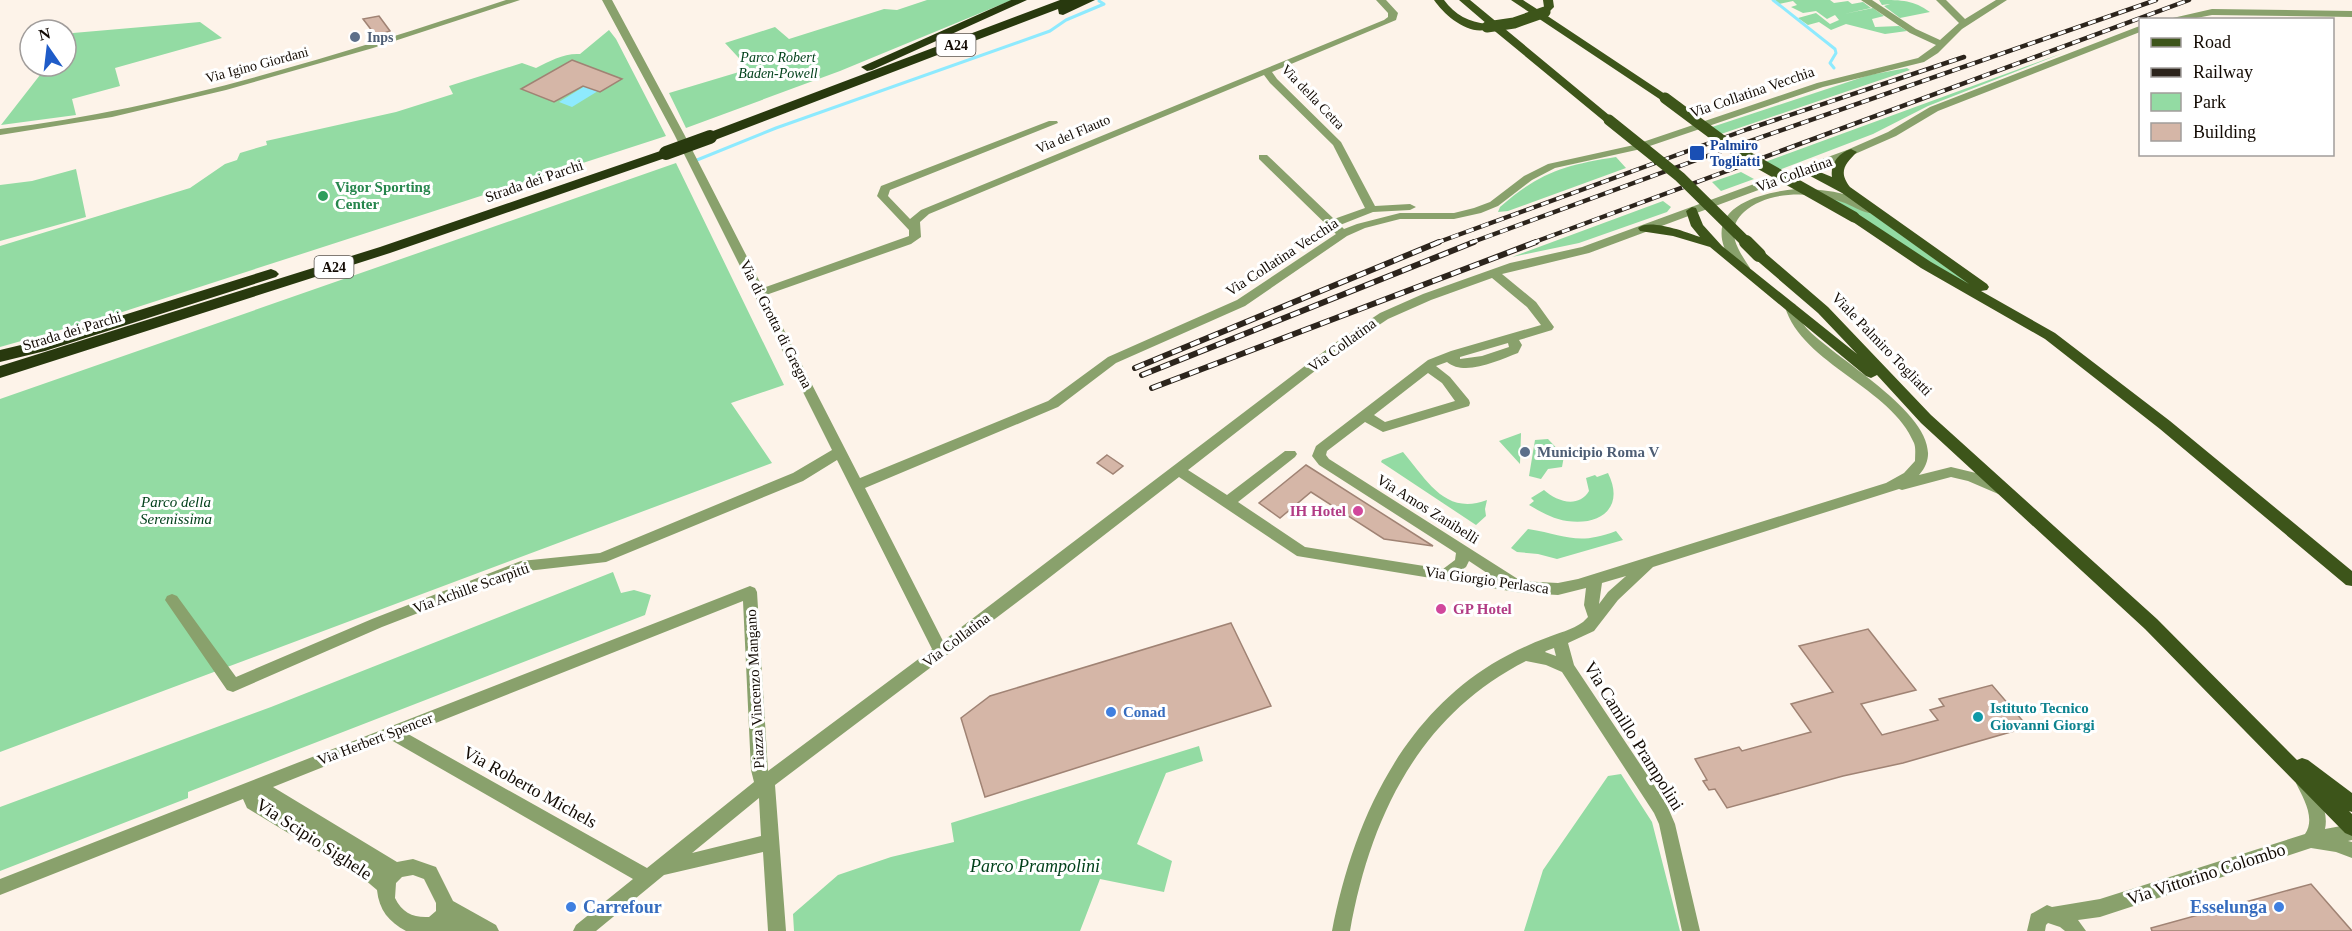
<svg xmlns="http://www.w3.org/2000/svg" width="2352" height="931" font-family="Georgia,serif">
<style>
.green{fill:#93dba3}
.water{fill:#8eeafe}
.lines{fill:none;stroke-linecap:round;stroke-linejoin:round}
.stream{stroke:#8eeafe;stroke-width:3}
.building{fill:#d5b6a7;stroke:#a08374;stroke-width:1.5}
.minor{fill:#89a16c;fill-rule:evenodd}
.major{fill:#3d551a;fill-rule:evenodd}
.highway{fill:#28390e;fill-rule:evenodd}
.rail-far1-casing{stroke:#2c241c;stroke-width:4.5}
.rail-casing{stroke:#2c241c;stroke-width:6}
.rail-far1{stroke:#fff;stroke-width:3;stroke-dasharray:8;stroke-linecap:butt}
.rail{stroke:#fff;stroke-width:4;stroke-dasharray:10;stroke-linecap:butt}
.major-bridge-far1{stroke:#3d551a;stroke-width:11}
.major-bridge{stroke:#3d551a;stroke-width:14}
.highway-bridge{stroke:#28390e;stroke-width:14}
.service-dot{fill:#5c6f8a;stroke:#fff;stroke-width:2}
.transit-dot{fill:#1a4fb4;stroke:#fff;stroke-width:2}
.leisure-dot{fill:#2e9e5b;stroke:#fff;stroke-width:2}
.hotel-dot{fill:#d1479c;stroke:#fff;stroke-width:2}
.shop-dot{fill:#3f7fe0;stroke:#fff;stroke-width:2}
.culture-dot{fill:#0f9aa8;stroke:#fff;stroke-width:2}
.labels{text-anchor:middle;dominant-baseline:central;stroke-width:6;stroke-linejoin:round;paint-order:stroke}
.far-service-label{font-size:14px;font-weight:bold;fill:#4e5e75;stroke:#fff;text-anchor:start}
.shield{fill:#fff;stroke:#5a544f;stroke-width:1.5}
.shield-label{font-size:14px;font-weight:bold;fill:#130b04}
.far-park-label{font-size:14px;font-style:italic;fill:#02411b;stroke:#fff}
.far-street-label{font-size:14px;fill:#130b04;stroke:#fff}
.far-transit-label{font-size:14px;font-weight:bold;fill:#164399;stroke:#fff;text-anchor:start}
.street-label{font-size:15px;fill:#130b04;stroke:#fff}
.leisure-label{font-size:15px;font-weight:bold;fill:#27864d;stroke:#fff;text-anchor:start}
.service-label{font-size:15px;font-weight:bold;fill:#4e5e75;stroke:#fff;text-anchor:start}
.park-label{font-size:15px;font-style:italic;fill:#02411b;stroke:#fff}
.hotel-label{font-size:15px;font-weight:bold;fill:#b23c85;stroke:#fff;text-anchor:end}
.culture-label{font-size:15px;font-weight:bold;fill:#0d838f;stroke:#fff;text-anchor:start}
.shop-label{font-size:15px;font-weight:bold;fill:#366cbe;stroke:#fff;text-anchor:start}
.near-street-label{font-size:18px;fill:#130b04;stroke:#fff}
.near-park-label{font-size:18px;font-style:italic;fill:#02411b;stroke:#fff}
.near-shop-label{font-size:18px;font-weight:bold;fill:#366cbe;stroke:#fff;text-anchor:start}
</style>
<rect width="100%" height="100%" fill="#fdf3e9"/>
<path class="green" d="M927,0h85l-172,71 -154,57 -17,-35 80,-24 -24,-26 50,-16 14,12 95,-30 13,1z
M1775,0h55l4,3 14,-2 4,3 11,-2 8,6 -27,6 29,-6 11,8 -12,3 3,8 24,-1 8,5 -22,3 -39,-10 -15,6 -12,-8 -11,3 -10,-7 18,-5 14,11 9,-4 -4,-5 -8,4 -11,-8 -13,2 -12,-6 6,-2 -4,-4 -14,3z
M1879,0c24,0 34,0 51,12l-30,6 -16,-12 6,-2 -8,1z
M200,22l22,16 -107,30 5,18 -48,13 4,16 -75,10 46,-59h19v-24l7,-9z
M609,30l7,9 50,97 -553,179 -113,32v-101l190,-58 35,-24 12,-4 3,-7 27,-8 -1,-4 130,-29 57,-18 -4,-8 73,-23 14,5c14,-7 28,-15 44,-14z
M2063,53l-135,53 -55,28 -94,36 -14,-8z
M1907,68l3,2 -189,64 -9,-7 157,-52z
M1616,157l10,11 -118,43 -10,1 2,-5c40,-35 65,-42 116,-50z
M676,163l108,222 -53,18 41,60 -772,289v-353z
M76,169l10,48 -86,24v-56l32,-4z
M1741,172l13,7 -33,12 -9,-9z
M1825,196l34,11 13,7 103,74 -48,-26z
M1663,201l8,6 -4,5 -88,31 -67,14z
M1521,433l-1,31 -21,-23z
M1548,439l16,17 -2,11 -14,2 -7,10 -12,-3 6,-36z
M1403,452c24,28 42,64 84,48l-2,9 1,7 -10,9 -95,-63 1,-2z
M1608,473c17,34 -7,53 -41,48 -14,-2 -26,-9 -38,-16l5,-4 -3,-3 13,-8c12,11 34,19 45,1l-3,-13 9,-3 2,2z
M1528,529c38,6 49,17 88,2l7,9 -66,19 -19,-5 -21,-2 -6,-4z
M613,572l8,21 13,-3 17,5 -6,20 -457,177v6l-188,73v-64l271,-100z
M1199,746l4,15 -37,12 -29,71 35,17 -8,31 -64,-13 -20,52h-286l-1,-17 45,-39 53,-18 63,-15 -3,-19z
M1621,774l31,48 28,109h-156l19,-61 65,-94z"/>
<path class="water" d="M585,86l13,5 -26,16 -13,-5z"/>
<g class="lines">
<path class="stream" d="M1773,0l62,49 1,4 -6,10 4,5
M697,160l79,-32 274,-97 16,-11 38,-16 -5,-3"/>
</g>
<path class="building" d="M379,16l11,15 -14,5 -13,-17z
M572,60l50,19 -22,13 -17,-6 -29,16 -33,-13z
M1107,455l16,11 -10,8 -16,-11z
M1306,465l127,81 -49,-7 -73,-47 -31,26 -21,-15z
M1231,623l40,83 -286,91 -24,-79 29,-22z
M1868,629l48,61 -55,14 21,31 56,-15 -8,-10 14,-4 -5,-7 53,-14 36,42 -125,36 -60,13 -116,32 -12,-19 -6,1 -6,-9 4,-1 -12,-21 44,-12 3,4 69,-19 -20,-28 42,-12 -34,-46z
M2311,884l41,47h-200l-1,-3z"/>
<g class="lines">
<path class="minor" d="M506,0h14l-147,48 -147,42 -114,27 -112,18v-6c173,-21 341,-75 506,-129z
M602,0h10l72,134 79,154 146,-52v-6l-32,-34 4,-10 168,-65h8l1,2 -168,67 -2,6 22,23 11,-9 463,-190 4,-3v-4l-12,-13h10l12,13 -2,7 -124,52 5,7 64,63 34,64 35,-2 6,3 -6,3 -37,2 -33,13 4,4 13,-5 43,-11h54l20,-5 16,-6 34,-26 24,-12 86,-19 183,-62 101,-25 18,-13 -26,-12 -49,-33h11l44,29 24,11 19,-17 -23,-23h10l19,19 31,-19h11l-45,29 -24,24 -14,9 -101,25 -182,62 -86,19 -23,12 -34,26 -17,7 -27,6h-54l-35,9 -18,8 -102,70 -129,57 -58,44 -193,81 78,153 392,-298 45,-30 43,-19 87,-31 72,-16 265,-97 41,-18 42,-25 207,-80 3,-1v6l-202,79 -42,25 -41,18 -266,99 -87,21 34,28 18,25 -2,3 -33,10 3,5 -4,8c-19,7 -53,24 -71,9l-11,4 14,11 19,23 1,3 -1,3 -86,26 -18,-10 -38,29 -1,4 3,4 192,122 37,2 20,-4 308,-96 18,-10 11,-12c0,-6 1,-13 -1,-18 -22,-55 -112,-79 -129,-136l6,-4 4,1c4,7 5,15 9,21 24,32 160,101 115,150l32,-8 25,6 32,14 2,4 -2,4 -5,1 -35,-15 -17,-4 -49,13 -3,-1 -246,78 -35,33 -24,31 -26,12 6,22 92,138 9,21 25,107h-18l-23,-107 -5,-11 -92,-141 -16,-7 -20,-4c-107,54 -156,157 -176,270h-18c20,-104 66,-209 160,-267 17,-10 35,-19 54,-26 12,-5 26,-8 37,-16l5,-5 -4,-12 2,-17 -28,7 -36,-2 -225,-37 -118,-79 -134,104 -270,204 11,146h-18l-5,-79 -99,23 -68,56h-23l3,-6 57,-46 -242,-139 -118,47 124,75 16,-3 23,8 17,34 43,24 3,6h-93c-17,-9 -27,-21 -29,-41l-13,-11 -117,-71 -4,-9 -243,96v-16l750,-293 5,2 2,4 11,179 164,-122 -95,-189 -34,21 -197,81 -79,9 -145,56 -149,65 -6,-2 -62,-90 2,-4 5,-2 5,2 59,81 136,-58 149,-58 79,-8 193,-80 39,-23 -158,-316zM1264,75l6,8 63,62 32,63 -31,11 -67,-64h-8v4l77,75 -99,66 -129,57 -60,44 -188,77 -94,-183 145,-51 10,-7 -1,-15 9,-8zM1492,278l35,29 14,18 -90,26 -23,9 -112,86 -4,10 7,9 137,88 -1,7 -12,9 -138,-22 -67,-45 57,-45 2,-3 -2,-3h-10l-58,44 -39,-25 155,-121 45,-30 43,-19zM1508,343l1,4 -27,9 -22,3v-2zM1428,373l14,10 13,18 -70,21 -11,-7zM1469,561l24,16 -33,-6 6,-4zM1626,576l-18,16 -9,12 3,-21zM743,601l8,169 3,12 -107,86 -239,-134zM1554,648l2,8 -11,-4 1,-1zM759,798l2,38 -69,17zM413,875l11,4 12,24v8l-7,6c-15,1 -27,-4 -34,-19l1,-15 6,-6z
M2212,9l140,2v6l-140,-2 -26,5h-22z
M1796,189c26,0 62,3 82,22l-2,2c-11,2 -24,-8 -34,-11 -29,-11 -74,-12 -98,10 -20,18 -6,38 6,56l-2,3h-8c-5,-8 -13,-16 -16,-24 -15,-43 42,-55 72,-58z
M2304,776l6,2c8,16 19,33 15,51l27,-5v16l-4,1 4,1v16l-16,-6 -25,-4 -211,69 -22,3 8,11h-21l-5,-4 -12,-4 -2,2 -1,6h-18l4,-17 16,-9 5,2 48,-8 205,-65c11,-16 -2,-36 -9,-51l2,-5z"/>
<path class="major" d="M1434,0h10c11,15 25,22 43,24l-28,-24h11l145,120 -2,2h-8l-114,-94c-20,10 -46,-12 -57,-28z
M1511,0h12l17,11 4,-4 -1,-7h10l1,7 -8,8 125,83 -2,2h-8z
M1851,149l6,3c-12,12 -19,20 -7,35l137,97 2,3 -2,3 -6,1 74,42 115,88 182,150v15l-6,-1 -186,-156 -115,-90 -124,-71 -71,-48 -2,-3 2,-3h8l73,48 38,22 -127,-91 -43,-23 6,-4 27,11c-2,-13 6,-24 19,-28z
M1692,207l4,1 7,17 19,21 135,108 -39,-41 -64,-55 -1,-3 1,-3h10l64,55 103,108 226,204 140,141 5,-2 6,2 44,33v19l-3,-1 3,3v22l-7,-3 -200,-204 -224,-206 -44,-48 -6,3 -5,-2 -156,-129 -37,-11 -33,-5 -2,-3c11,-10 48,4 62,9l-9,-11 -5,-15z"/>
<path class="highway" d="M1011,0h16l-155,70 -5,1 -6,-4z
M1060,0h35l-32,15 -4,-1 -1,-5 -343,131 -5,1 -7,-4 2,-3z
M666,149l7,4 -2,3 -281,97 -390,125v-12l380,-119z
M271,269l5,2 3,3 -3,3 -231,74 -45,11v-12l50,-12z"/>
<defs>
<path id="rail-far1" d="M1436,243l312,-114 216,-72
M1470,243l240,-88 446,-155
M1532,243l657,-243"/>
<path id="rail" d="M1135,368l304,-126
M1142,375l332,-133
M1152,388l384,-146"/>
</defs>
<use href="#rail-far1" class="rail-far1-casing"/>
<use href="#rail" class="rail-casing"/>
<use href="#rail-far1" class="rail-far1"/>
<use href="#rail" class="rail"/>
<path class="major-bridge-far1" d="M1487,27l27,-4 31,-11
M1665,98l67,50 122,69
M1609,120l71,57 67,66"/>
<path class="major-bridge" d="M1746,242l13,13"/>
<path class="highway-bridge" d="M666,153l44,-16"/>
</g>
<g class="service-dot">
<circle cx="355" cy="37" r="6"/>
<circle cx="1525" cy="452" r="6"/>
</g>
<rect class="transit-dot" x="1689" y="145" width="16" height="16" rx="3"/>
<circle class="leisure-dot" cx="323" cy="196" r="6"/>
<g class="hotel-dot">
<circle cx="1358" cy="511" r="6"/>
<circle cx="1441" cy="609" r="6"/>
</g>
<g class="shop-dot">
<circle cx="1111" cy="712" r="6"/>
<circle cx="571" cy="907" r="6"/>
<circle cx="2279" cy="907" r="6"/>
</g>
<circle class="culture-dot" cx="1978" cy="717" r="6"/>
<g class="labels">
<g class="far-service-label">
<text x="367" y="37">Inps</text>
</g>
<g class="shield">
<rect x="936.5" y="34" width="39" height="22" rx="4.5"/>
<rect x="314.5" y="256" width="39" height="22" rx="4.5"/>
</g>
<g class="shield-label">
<text x="956" y="45">A24</text>
<text x="334" y="267">A24</text>
</g>
<g class="far-park-label">
<text x="778" y="57">Parco Robert<tspan x="778" dy="16">Baden-Powell</tspan></text>
</g>
<g class="far-street-label">
<text transform="translate(257 65) rotate(-15)">Via Igino Giordani</text>
<text transform="translate(1313 97) rotate(46)">Via della Cetra</text>
<text transform="translate(1073 134) rotate(-23)">Via del Flauto</text>
</g>
<g class="far-transit-label">
<text x="1710" y="145">Palmiro<tspan x="1710" dy="16">Togliatti</tspan></text>
</g>
<g class="street-label">
<text transform="translate(1752 92) rotate(-19)">Via Collatina Vecchia</text>
<text transform="translate(1794 174) rotate(-20)">Via Collatina</text>
<text transform="translate(534 181) rotate(-19)">Strada dei Parchi</text>
<text transform="translate(1282 257) rotate(-33)">Via Collatina Vecchia</text>
<text transform="translate(776 324) rotate(63)">Via di Grotta di Gregna</text>
<text transform="translate(72 331) rotate(-17)">Strada dei Parchi</text>
<text transform="translate(1882 344) rotate(46)">Viale Palmiro Togliatti</text>
<text transform="translate(1342 345) rotate(-36)">Via Collatina</text>
<text transform="translate(1428 509) rotate(32)">Via Amos Zanibelli</text>
<text transform="translate(1487 580) rotate(8)">Via Giorgio Perlasca</text>
<text transform="translate(471 588) rotate(-20)">Via Achille Scarpitti</text>
<text transform="translate(956 640) rotate(-37)">Via Collatina</text>
<text transform="translate(755 689) rotate(-93)">Piazza Vincenzo Mangano</text>
<text transform="translate(375 739) rotate(-21)">Via Herbert Spencer</text>
</g>
<g class="leisure-label">
<text x="335" y="187">Vigor Sporting<tspan x="335" dy="17">Center</tspan></text>
</g>
<g class="service-label">
<text x="1537" y="452">Municipio Roma V</text>
</g>
<g class="park-label">
<text x="176" y="502">Parco della<tspan x="176" dy="17">Serenissima</tspan></text>
</g>
<g class="hotel-label">
<text x="1346" y="511">IH Hotel</text>
<text x="1453" y="609" text-anchor="start">GP Hotel</text>
</g>
<g class="culture-label">
<text x="1990" y="708">Istituto Tecnico<tspan x="1990" dy="17">Giovanni Giorgi</tspan></text>
</g>
<g class="shop-label">
<text x="1123" y="712">Conad</text>
</g>
<g class="near-street-label">
<text transform="translate(1634 736) rotate(58)">Via Camillo Prampolini</text>
<text transform="translate(530 787) rotate(29)">Via Roberto Michels</text>
<text transform="translate(314 839) rotate(33)">Via Scipio Sighele</text>
<text transform="translate(2206 874) rotate(-18)">Via Vittorino Colombo</text>
</g>
<g class="near-park-label">
<text x="1035" y="866">Parco Prampolini</text>
</g>
<g class="near-shop-label">
<text x="583" y="907">Carrefour</text>
<text x="2267" y="907" text-anchor="end">Esselunga</text>
</g>
</g>
<rect x="2139" y="18" width="195" height="138" fill="#ffffff" stroke="#a19d9b" stroke-width="1.5"/>
<rect x="2151" y="38" width="30" height="9" fill="#3d551a" stroke="#a19d9b" stroke-width="1.5"/>
<text x="2193" y="48" font-size="18" fill="#130b04">Road</text>
<rect x="2151" y="68" width="30" height="9" fill="#2c241c" stroke="#a19d9b" stroke-width="1.5"/>
<text x="2193" y="78" font-size="18" fill="#130b04">Railway</text>
<rect x="2151" y="93" width="30" height="18" fill="#93dba3" stroke="#a19d9b" stroke-width="1.5"/>
<text x="2193" y="108" font-size="18" fill="#130b04">Park</text>
<rect x="2151" y="123" width="30" height="18" fill="#d5b6a7" stroke="#a19d9b" stroke-width="1.5"/>
<text x="2193" y="138" font-size="18" fill="#130b04">Building</text>
<g transform="translate(48 48) rotate(346)"><circle r="28" fill="#ffffff" stroke="#a19d9b" stroke-width="1.5"/>
<path d="M0-4.5L10 22L0 15L-10 22Z" fill="#1f5cc8"/>
<text y="-9" font-size="16" font-weight="bold" text-anchor="middle" fill="#130b04">N</text>
</g>
</svg>
